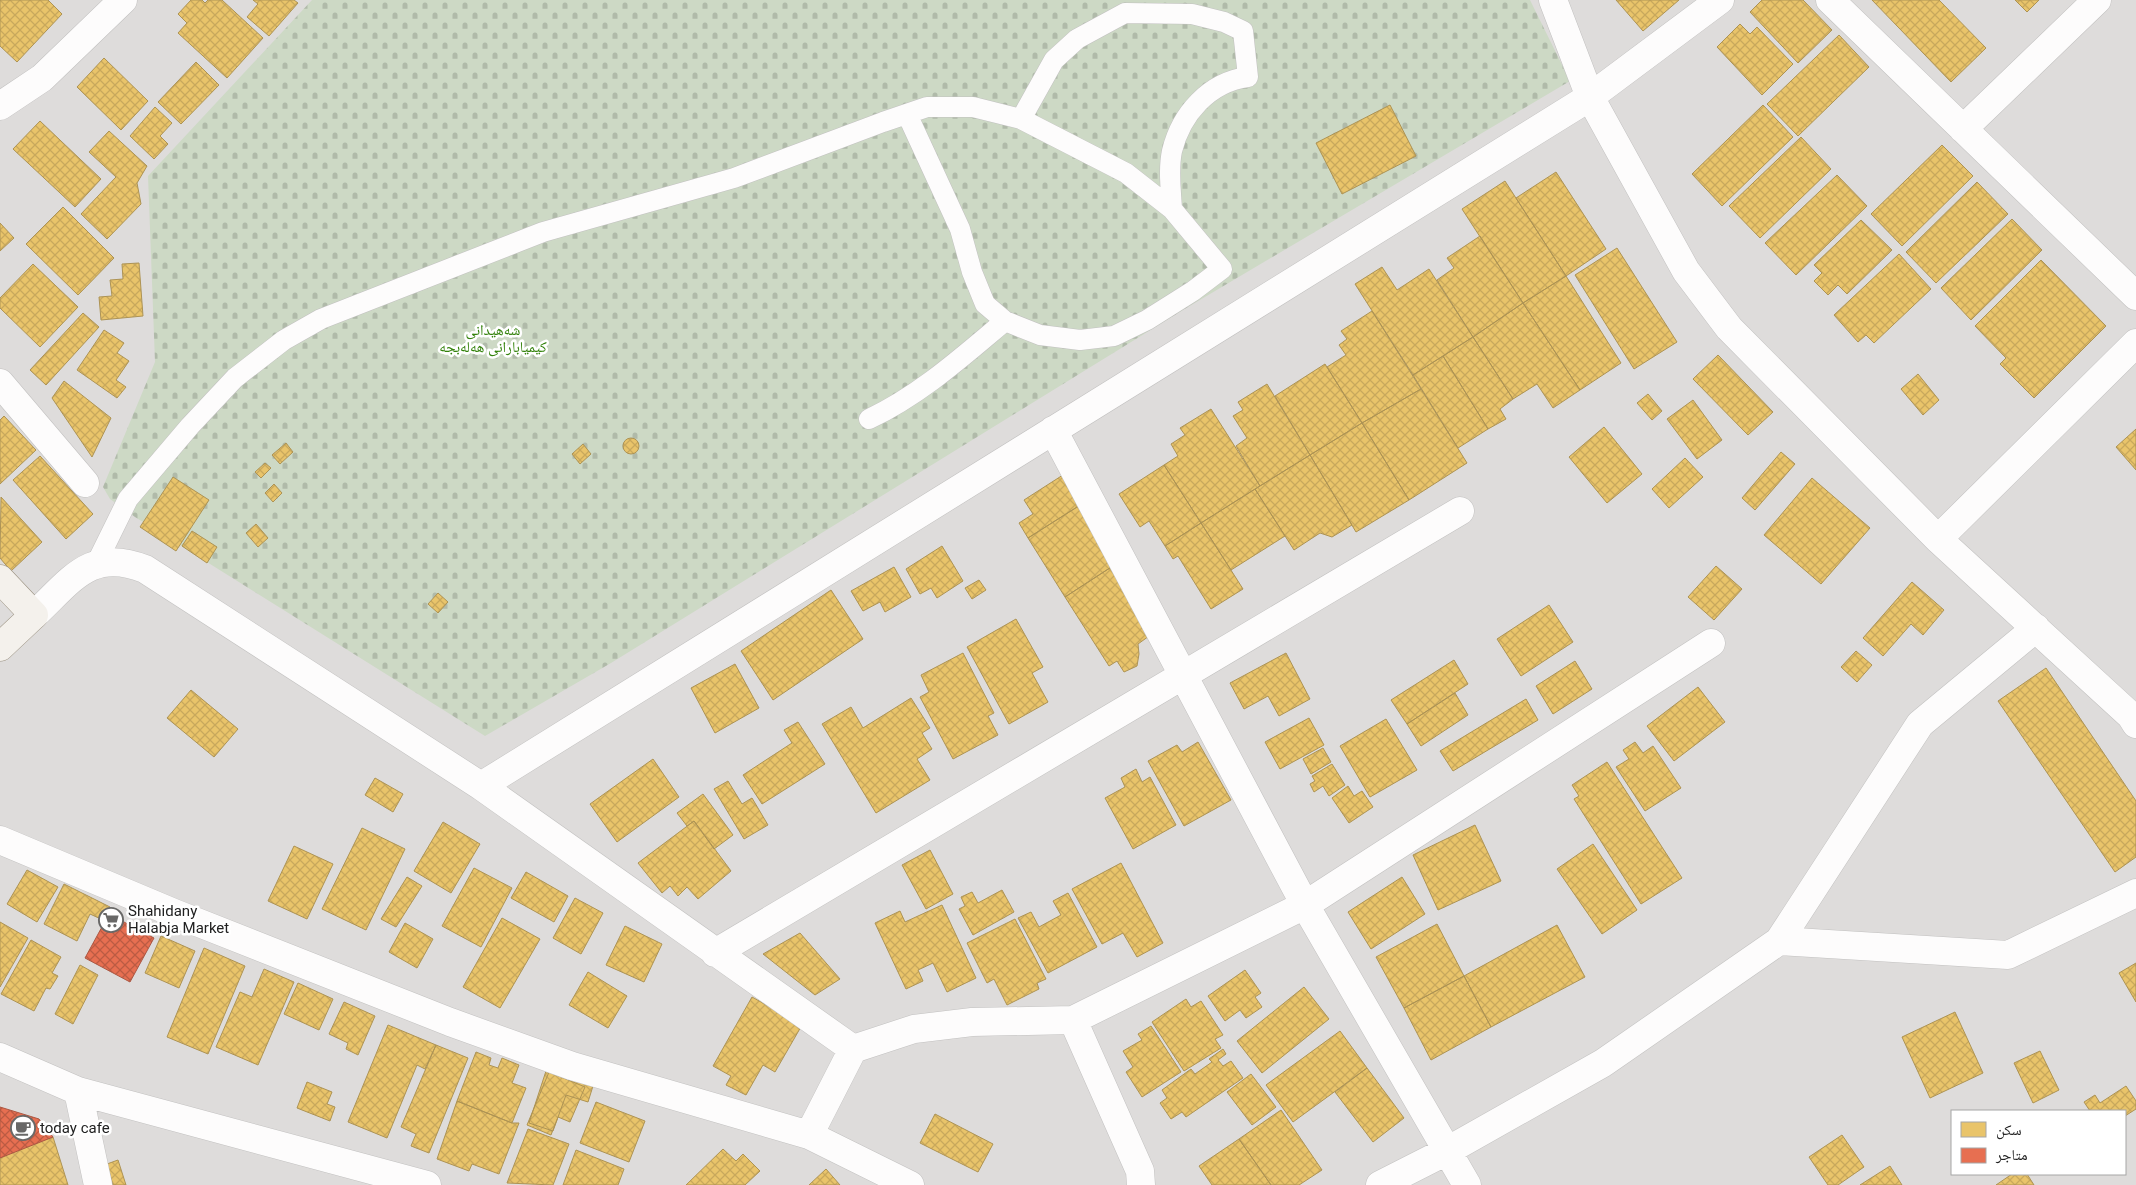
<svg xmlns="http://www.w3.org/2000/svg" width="2136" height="1185" font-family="Roboto,'Noto Naskh Arabic',sans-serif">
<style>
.residential{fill:#dedcdb;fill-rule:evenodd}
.cemetery{fill:url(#cemetery-stones)}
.homes{fill:url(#homes-cross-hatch);stroke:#ad9354}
.shops{fill:url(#shops-cross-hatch);stroke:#ac5843}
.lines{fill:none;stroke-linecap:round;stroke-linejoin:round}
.lane-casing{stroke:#c2c1c0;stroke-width:21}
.street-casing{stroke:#c2c1c0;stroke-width:29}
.secondary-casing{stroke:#9a9180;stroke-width:29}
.lane{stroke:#fdfcfc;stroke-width:20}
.street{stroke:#fdfcfc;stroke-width:28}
.secondary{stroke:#f4f1ec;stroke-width:28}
.labels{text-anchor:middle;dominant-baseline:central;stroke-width:5;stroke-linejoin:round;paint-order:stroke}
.park-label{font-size:15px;fill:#33820b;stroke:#fff}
.poi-label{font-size:15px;fill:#212121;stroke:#fff;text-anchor:start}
</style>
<defs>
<pattern id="cemetery-stones" width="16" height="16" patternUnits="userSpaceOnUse" patternTransform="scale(1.25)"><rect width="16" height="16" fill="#cdd9c5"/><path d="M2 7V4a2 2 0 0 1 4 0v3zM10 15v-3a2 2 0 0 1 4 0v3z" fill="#b0baa9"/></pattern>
<pattern id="homes-cross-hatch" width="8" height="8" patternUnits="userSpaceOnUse" patternTransform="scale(1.25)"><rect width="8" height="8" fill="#e9c46a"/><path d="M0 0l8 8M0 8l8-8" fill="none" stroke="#c8a85c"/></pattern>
<pattern id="shops-cross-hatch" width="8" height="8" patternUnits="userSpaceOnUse" patternTransform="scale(1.25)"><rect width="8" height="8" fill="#e76f51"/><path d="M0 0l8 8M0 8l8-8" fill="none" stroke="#bb5b43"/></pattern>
</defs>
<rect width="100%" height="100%" fill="#efebe9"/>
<path class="residential" d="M0,0h2136v1185h-2136zM1952,1111h173v63h-173z"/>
<path class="cemetery" d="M312,0h1218l40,81 -387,229 -572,353 -126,73 -350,-219 -25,-18 -7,-12 52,-125 -7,-186z"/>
<path class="homes" d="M0,0h48l14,14 -45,48 -17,-16z
M191,0h11l3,3 3,-3h14l41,38 -36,40 -49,-45 9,-10 -9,-9z
M253,0h41l4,3 -29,33 -22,-19 11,-13z
M1616,0h63l-36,31z
M1762,0h41l29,30 -34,33 -48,-51z
M1872,0h67l47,48 -35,34z
M2015,0h24l-12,12z
M1740,24l10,10 7,-7 36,37 -31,31 -45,-48z
M1839,35l30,32 -71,69 -31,-32z
M104,58l44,43 -27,29 -44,-43z
M196,62l23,23 -38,39 -23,-22z
M1390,105l26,51 -74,38 -26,-51z
M1763,105l30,32 -71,69 -30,-32z
M155,107l17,16 -12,13 8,8 -14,15 -24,-23z
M40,121l61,58 -26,28 -62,-58z
M109,131l38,35 -10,17 4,21 -34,35 -26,-25 35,-37 -27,-25z
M1801,137l30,32 -71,69 -31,-32z
M1942,145l31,31 -71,70 -31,-32z
M1556,172l50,77 -40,27 -50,-78z
M1837,175l30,31 -71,69 -31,-32z
M1505,181l61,95 -43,27 -61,-94z
M1977,182l31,32 -72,69 -30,-31z
M63,207l51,51 -36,37 -52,-51z
M2012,219l30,31 -71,70 -30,-32z
M1861,220l31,30 -45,44 -9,-9 -10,10 -14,-14 8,-8 -8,-8z
M0,223l14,15 -14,13z
M1480,236l43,67 -50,34 -36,-57 17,-12 -7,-10z
M1617,248l60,94 -43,27 -59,-94z
M1899,254l32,35 -57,54 -8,-8 -8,7 -24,-27z
M2041,260l65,66 -72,72 -34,-34 6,-6 -31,-32z
M139,263l4,53 -42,4 -2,-23 13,-1 -2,-16 13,-1 -1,-15z
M33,264l45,43 -38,40 -40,-39v-10z
M1382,267l15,23 32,-21 44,68 -60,38 -58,-91z
M1566,276l55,87 -41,27 -57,-87z
M1523,303l57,87 -27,18 -16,-24 -24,15 -40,-62z
M1372,311l49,78 -59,34 -35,-56 19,-12 -7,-10 8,-6 -6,-8z
M83,313l16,14 -53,58 -16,-15z
M104,330l20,13 -7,10 12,8 -13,19 10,7 -9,11 -40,-28z
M1473,337l40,62 -13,10 6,10 -18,10 -45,-73z
M1718,355l55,57 -25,23 -55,-56z
M1443,356l45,73 -30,19 -45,-73z
M1325,364l37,59 -52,32 -35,-59z
M1918,374l21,26 -16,15 -22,-26z
M64,381l47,37 -19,39 -40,-59z
M1267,384l43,71 -50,31 -24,-40 11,-8 -14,-22 10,-6 -5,-8z
M1421,389l46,74 -58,37 -47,-77z
M1648,394l14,17 -10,9 -15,-17z
M1693,400l29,40 -25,19 -30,-40z
M1211,409l49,77 -59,37 -37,-58 14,-9 -7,-12 14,-9 -5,-7z
M4,416l32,34 -36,34v-64z
M1362,423l47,77 -53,32 -46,-77z
M1604,427l38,47 -35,29 -38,-46z
M2136,429v41l-20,-23z
M623 446a8 8 0 1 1 16 0a8 8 0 1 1-16 0Z
M286,443l7,9 -13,12 -8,-9z
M583,444l8,10 -11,10 -8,-10z
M1781,452l14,12 -40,46 -13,-12z
M1310,455l42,70 -20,12 -12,-4 -26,17 -39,-61z
M40,456l53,58 -27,25 -53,-59z
M1685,458l18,19 -34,31 -17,-19z
M265,463l6,5 -10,10 -6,-6z
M1164,465l37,58 -36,23 -16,-25 -9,6 -21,-33z
M1066,473l19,29 -57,36 -9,-15 14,-9 -9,-14z
M173,477l36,23 -33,51 -36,-24z
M1812,478l58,50 -49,56 -57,-49z
M274,484l8,9 -9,9 -8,-9z
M1255,489l30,47 -54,34 -30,-47z
M1,497l41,45 -31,29 -11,-13z
M1085,502l31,62 -51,33 -37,-59z
M1201,523l42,66 -32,20 -33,-53 -5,3 -8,-13z
M256,524l12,14 -10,9 -12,-14z
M192,531l25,16 -10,16 -25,-17z
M942,546l21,35 -26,17 -6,-10 -11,6 -14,-25z
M1116,564l40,67 -18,13 1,10 -2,12 -13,6 -7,-11 -8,5 -44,-69z
M1716,566l26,23 -28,31 -26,-23z
M894,567l17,30 -26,15 -5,-10 -17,9 -12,-20z
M979,580l7,10 -14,9 -7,-11z
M1912,582l32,28 -21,25 -12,-11 -28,32 -20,-18z
M831,590l32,49 -90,61 -32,-49z
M438,593l10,9 -10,11 -10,-9z
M1549,605l24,37 -52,34 -24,-37z
M1016,619l27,48 -11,6 16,29 -39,22 -42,-77z
M1856,651l16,14 -15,17 -16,-15z
M963,653l31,60 -6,3 10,19 -45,24 -33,-62 9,-5 -8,-17z
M1286,653l24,46 -31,17 -11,-20 -24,13 -14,-26z
M1454,660l14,24 -61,40 -16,-24z
M1575,661l17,28 -39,25 -17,-28z
M735,664l24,44 -44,25 -24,-45z
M2046,668l90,133v56l-21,15 -117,-171z
M1698,687l27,35 -51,39 -27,-35z
M191,690l47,39 -24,28 -47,-39z
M1455,693l13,22 -47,31 -14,-22z
M911,698l19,30 -8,5 10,16 -15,10 13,21 -54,33 -54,-89 29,-17 12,21z
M1526,699l12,21 -85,51 -13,-20z
M1309,718l15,27 -44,24 -15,-27z
M1386,719l31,51 -47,27 -30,-51z
M798,722l27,42 -63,40 -19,-29 49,-32 -8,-13z
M1198,742l33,58 -47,26 -36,-65 29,-16 5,7z
M1635,742l8,11 10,-7 28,42 -36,23 -29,-44 13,-8 -6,-9z
M1323,748l8,14 -20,12 -8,-15z
M653,759l26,38 -62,45 -27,-38z
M1607,762l75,116 -41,26 -67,-105 5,-3 -7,-11z
M1332,764l13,21 -16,11 -6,-10 -9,6 -4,-8 5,-3 -3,-5z
M1136,769l6,13 8,-5 26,48 -43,24 -28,-51 20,-11 -4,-9z
M375,778l28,16 -10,18 -28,-17z
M728,781l14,23 10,-6 16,27 -24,14 -30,-50z
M1348,786l6,10 8,-5 11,16 -24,16 -17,-25z
M703,794l30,41 -19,14 -20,-28 -7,5 -10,-13z
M694,821l37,50 -33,28 -11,-12 -9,9 -8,-10 -8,7 -24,-30z
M443,822l37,22 -29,49 -37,-22z
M1475,825l26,56 -63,29 -25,-55z
M362,828l43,21 -39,81 -44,-21z
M1593,844l44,66 -35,24 -45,-65z
M294,846l39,18 -26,55 -39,-18z
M930,850l23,44 -27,15 -24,-44z
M1121,863l42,80 -26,14 -14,-24 -21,11 -30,-55z
M474,868l38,20 -31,59 -39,-21z
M27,870l31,17 -21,35 -30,-18z
M526,872l42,24 -14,26 -43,-24z
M407,877l15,9 -26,41 -15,-8z
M1402,877l23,37 -54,35 -23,-37z
M64,884l46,23 -7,13 -13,-6 -13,27 -33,-17z
M1002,890l12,22 -41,23 -14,-26 6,-3 -4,-9 11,-5 6,11z
M1068,893l29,54 -49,26 -30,-55 13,-6 8,15 22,-12 -8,-14z
M575,898l28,15 -22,41 -28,-16z
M942,905l34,73 -29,14 -14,-29 -15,7 5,11 -17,8 -31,-66 25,-12 5,11z
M502,918l38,21 -40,69 -37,-21z
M1015,919l31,60 -9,4 2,6 -32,16 -13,-26 -7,4 -20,-40z
M0,922l28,16 -28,49z
M405,923l28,16 -16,29 -28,-16z
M1437,924l27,52 -60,32 -28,-51z
M1557,925l28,52 -94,50 -27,-51z
M625,926l37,18 -18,38 -38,-17z
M800,933l40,46 -25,16 -52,-41z
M161,936l34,15 -16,37 -34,-15z
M31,940l30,17 -9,16 6,3 -8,13 -4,-1 -12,23 -33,-17z
M204,948l41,18 -37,88 -41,-17z
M2136,963v39l-17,-29z
M80,965l18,10 -25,49 -18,-10z
M264,969l30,13 -36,83 -42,-18 24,-55 12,5z
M1245,970l16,23 -6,4 7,10 -16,11 -6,-8 -15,11 -17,-25z
M588,972l39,24 -19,32 -39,-23z
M1464,976l27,51 -60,33 -27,-52z
M298,983l35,16 -14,31 -35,-16z
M1304,987l25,32 -67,54 -25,-32z
M752,997l50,28 -27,47 -12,-7 -17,30 -20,-10 5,-9 -18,-10z
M1186,999l5,8 10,-6 22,34 -8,4 6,9 -37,23 -32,-49z
M344,1002l31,14 -17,39 -12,-6 2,-6 -19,-9z
M1955,1012l28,61 -53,25 -28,-61z
M388,1025l48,20 -11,24 -8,-4 -30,73 -39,-16z
M1151,1026l30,46 -39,25 -16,-25 7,-5 -10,-16 19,-11 -4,-6z
M1340,1031l27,37 -74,54 -27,-37z
M436,1045l32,13 -39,95 -18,-7 5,-12 -15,-7z
M1223,1049l3,5 -8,6 5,6 8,-5 12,17 -57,39 -4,-5 -11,7 -11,-16 7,-5 -5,-8 29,-21 4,5 17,-12 -3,-3z
M2040,1051l19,39 -26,13 -19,-40z
M476,1052l15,6 -2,7 9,3 4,-10 17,7 -7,18 14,5 -14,35 -55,-22z
M1367,1068l37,50 -31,24 -38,-50z
M546,1071l47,15 -5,16 -22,-7 -13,36 -24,-8z
M549,1072l36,15 -15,35 -12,-5 -7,18 -24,-10z
M1251,1074l25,33 -24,18 -25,-33z
M307,1082l25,10 -5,12 8,3 -5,14 -33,-13z
M2126,1086l10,15v8l-11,7v-5h-35l-6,-9 11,-7 5,8z
M457,1101l55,22h7l-20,51 -27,-10 -3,7 -32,-12z
M596,1102l49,19 -16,41 -49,-19z
M1281,1110l41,60 -23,15h-28l-32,-46z
M935,1114l58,30 -15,28 -58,-29z
M528,1129l41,15 -16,41 -46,-2z
M1842,1135l22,32 -26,18h-10l-19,-28z
M53,1137l15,48h-68v-32z
M1239,1139l32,46h-59l-13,-19z
M723,1149l13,12 7,-7 17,17 -15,14h-59z
M576,1150l48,19 -6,16h-55z
M118,1160l8,25h-13l-6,-21z
M1890,1166l12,19h-42z
M826,1169l14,16h-31z
M2012,1174h15l7,11h-38z"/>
<path class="shops" d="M109,914l45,24 -24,44 -45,-24z
M0,1107l39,12 14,18 -53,21z"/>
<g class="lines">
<defs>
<path id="lane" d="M1021,119l33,-59 23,-21 48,-26 67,1 32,8 19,9 5,46c-39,5 -67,37 -76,74 -4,19 -1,39 0,58
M869,419c51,-24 93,-62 136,-98
M97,562l31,-63 62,-73 45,-48 49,-38 37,-21 222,-87 191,-54 149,-56 44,-15h46l48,12 105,54 46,36 50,60 -29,22 -46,29 -33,16 -34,4 -40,-5 -35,-14 -20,-17 -13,-32 -12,-43 -53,-115"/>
<path id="street" d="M1553,0l37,97 96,174 43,57 209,211 193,177 5,8
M1830,0l306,296
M0,106l42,-28 81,-78
M1963,129l134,-129
M0,383l85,100
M1053,430l252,475 162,280
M1938,539l198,-196
M34,615c37,-34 56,-68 111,-46l336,217 372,263
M481,786l1109,-689 130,-97
M0,840l174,73 276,109 122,44 237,69 101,50
M1779,941l141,-217 116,-96
M715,953l745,-442
M1073,1020l232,-115 406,-262
M0,1057l78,34 349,94
M78,1091l20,94
M809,1135l44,-86 61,-20 58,-7 101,-2 67,151 1,14
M1380,1185l67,-34 156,-88 176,-122 229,14 128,-62"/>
<path id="secondary" d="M0,579l34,36 -34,32"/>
</defs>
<use href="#lane" class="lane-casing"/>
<use href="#street" class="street-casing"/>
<use href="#secondary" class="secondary-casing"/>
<use href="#lane" class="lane"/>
<use href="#street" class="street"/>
<use href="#secondary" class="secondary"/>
</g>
<defs>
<symbol id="supermarket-ring" viewBox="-11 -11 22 22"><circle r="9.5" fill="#fff" stroke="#696867" stroke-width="1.5"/><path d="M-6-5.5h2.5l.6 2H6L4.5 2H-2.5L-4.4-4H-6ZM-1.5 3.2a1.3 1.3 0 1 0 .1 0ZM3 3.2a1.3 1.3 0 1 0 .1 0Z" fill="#696867"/></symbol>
<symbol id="cafe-ring" viewBox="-11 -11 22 22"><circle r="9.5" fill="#fff" stroke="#696867" stroke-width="1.5"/><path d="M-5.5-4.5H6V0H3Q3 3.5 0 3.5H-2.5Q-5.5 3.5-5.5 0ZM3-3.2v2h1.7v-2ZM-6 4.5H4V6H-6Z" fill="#696867"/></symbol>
</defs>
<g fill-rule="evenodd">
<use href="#supermarket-ring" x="97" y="906" width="28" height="28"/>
<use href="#cafe-ring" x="9" y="1114" width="28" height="28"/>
</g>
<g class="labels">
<g class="park-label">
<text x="493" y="330">شەھیدانی<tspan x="493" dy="17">کیمیابارانی ھەلەبجە</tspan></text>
</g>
<g class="poi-label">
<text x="128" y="911">Shahidany<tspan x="128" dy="17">Halabja Market</tspan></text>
<text x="40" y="1128">today cafe</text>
</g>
</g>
<rect x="1951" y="1110" width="175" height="65" fill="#ffffff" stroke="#a6a6a6"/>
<rect x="1961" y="1122" width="25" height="15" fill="#e9c46a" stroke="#a6a6a6"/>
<text x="1996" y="1135" font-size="15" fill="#212121">سكن</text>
<rect x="1961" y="1148" width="25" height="15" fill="#e76f51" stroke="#a6a6a6"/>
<text x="1996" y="1160" font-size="15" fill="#212121">متاجر</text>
</svg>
